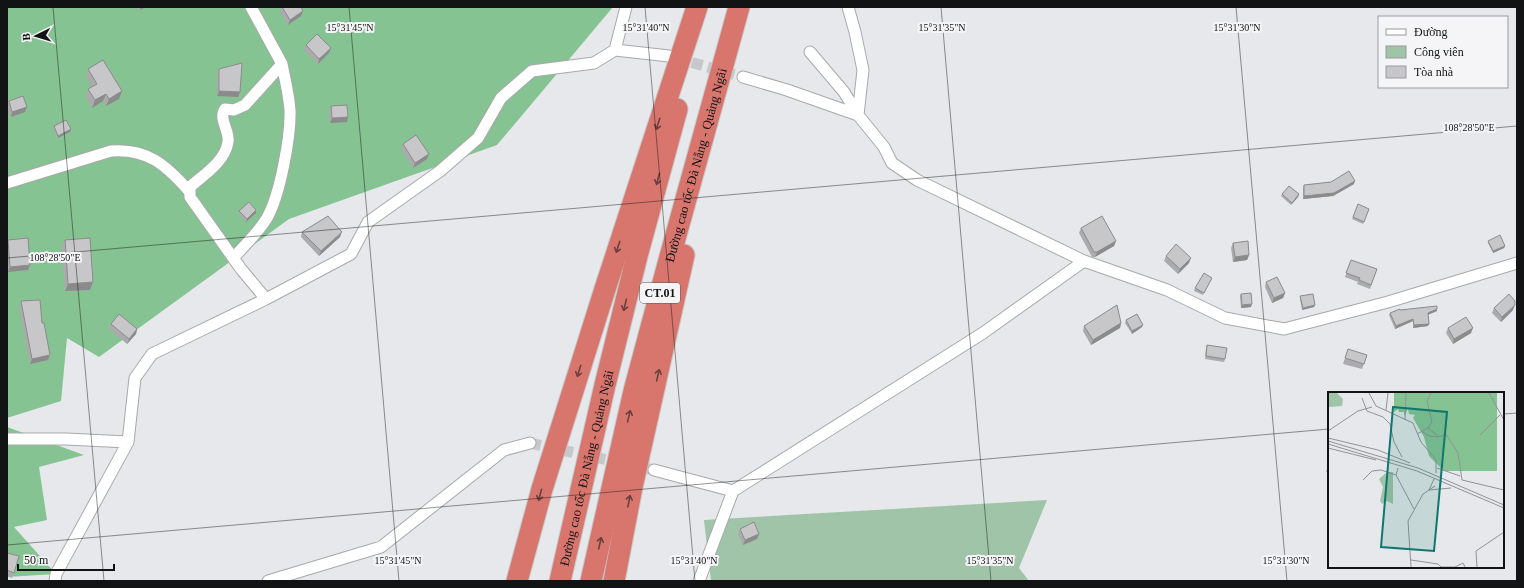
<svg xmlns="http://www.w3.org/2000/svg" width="1524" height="588" font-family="'Times New Roman',serif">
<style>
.green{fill:#a0c4a7}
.forest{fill:#86c393}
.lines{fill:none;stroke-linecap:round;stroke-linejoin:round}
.street-tunnel{stroke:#c7c8cb;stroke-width:11;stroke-dasharray:11 5.5;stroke-linecap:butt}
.street-casing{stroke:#a8a9ab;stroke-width:13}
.highway-casing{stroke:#c6c6c7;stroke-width:23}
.street{stroke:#fff;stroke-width:11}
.highway{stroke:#d8766e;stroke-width:21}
.wall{fill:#abaaac}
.shaded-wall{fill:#8b8b8c}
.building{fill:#c7c6c8;stroke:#8b8b8c}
.oneway{stroke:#6b403c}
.ticks{fill:none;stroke:#121314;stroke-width:1;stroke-opacity:0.45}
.labels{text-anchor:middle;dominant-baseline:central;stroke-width:4;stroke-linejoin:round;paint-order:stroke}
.shield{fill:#f5f5f8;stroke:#565758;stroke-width:1}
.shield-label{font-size:12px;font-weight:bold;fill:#121314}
.street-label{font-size:13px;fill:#121314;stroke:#f5f5f8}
.inset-road{fill:none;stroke:#929395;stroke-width:1}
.view{fill:#0f766e;fill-opacity:0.15;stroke:#0f766e;stroke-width:2}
.inset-edge{fill:none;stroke:#121314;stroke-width:2}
.ticks-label{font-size:10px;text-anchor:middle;fill:#121314;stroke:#f5f5f8;stroke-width:4;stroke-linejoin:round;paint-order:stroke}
</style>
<rect width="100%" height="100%" fill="#e7e8eb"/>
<path class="green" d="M1047,500l-28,68 10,13h-318l-7,-61z"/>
<path class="forest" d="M7,7h606l-116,138 -208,74 -190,138 -32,-19 -6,63 -54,17z
M7,427l77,28 -45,12 8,53 -33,7 42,47 -49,3z"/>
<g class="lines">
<path class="street-tunnel" d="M676,58l67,19
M530,443l124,27"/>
<defs>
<path id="street" d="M251,7l31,57 -37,41 -11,5 -9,-1c-7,10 5,22 3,33 -3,20 -25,33 -38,45v10l51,72 25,30
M615,50l11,-43
M810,52l34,40 14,23 26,32 8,16 25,17 167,81 83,29 58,28 59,11 104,-27 129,-39
M743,77l44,13 71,25 5,-45 -8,-38 -7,-25
M7,183l104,-32c36,-3 55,14 78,40
M233,258c12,-13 25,-25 34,-40 13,-23 24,-82 23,-108 -1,-15 -5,-31 -8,-46
M7,439h59l62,3
M654,470l79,21 250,-158 101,-72
M55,581l1,-7 72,-132 7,-64 17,-24 114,-55 85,-45 17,-32 72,-51 38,-33 23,-40 31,-27 62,-8 21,-13 54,6
M268,581l113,-34 123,-97 26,-7
M699,581l34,-90"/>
<g id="highway">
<path d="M517,581l25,-92 63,-200 92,-282"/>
<path id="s1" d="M560,581l45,-196 32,-129 40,-147"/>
<path id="s2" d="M591,581l43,-190 34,-127 71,-257"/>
<path d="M614,581l18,-94 52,-232"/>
</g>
</defs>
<use href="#street" class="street-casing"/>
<use href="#highway" class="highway-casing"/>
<use href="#street" class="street"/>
<use href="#highway" class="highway"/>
</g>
<path class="wall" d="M137,7h9l-6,3z
M282,7l19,9 -13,9 -8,-13z
M306,45l25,3 -2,5 -11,11 -14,-14z
M88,69l31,30 -13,7 -3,-5 -11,7 -6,-11 2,-8 4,-2 -6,-10z
M219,69l21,23 -2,5 -21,-1v-22z
M9,101l16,11 -14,5 -4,-10z
M331,106l17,11 -1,5 -17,1 -1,-12z
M54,126l16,6 -12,6 -5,-9z
M403,144l24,15 -14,9 -12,-19z
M1331,182l23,2 -21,12 -30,3v-12l1,-2z
M1282,194h17l-1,3 -7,8 -10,-9z
M1358,204l11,5 -6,15 -11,-5z
M256,210v3l-10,9 -8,-9 1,-2z
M1081,228l35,13 -2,5 -19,11h-3l-13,-24z
M302,232l38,5 -21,19 -18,-19z
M1516,236h1v8l-1,-5z
M8,240l22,25 -2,5 -20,2 -1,-12v-18z
M65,240l28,42 -3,8 -25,1 -3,-44z
M1488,241l17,5 -1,2 -11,5 -5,-10z
M1233,243l16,12 -2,5 -14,2 -2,-14z
M1166,256l23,7 -11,11 -14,-13z
M1351,260l26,9 -7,20 -13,-5 1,-2 -13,-5z
M1212,278l-9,17 -9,-4 1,-3z
M1266,282l19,11 -2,5 -11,5 -7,-16z
M1241,294l10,13 -10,1 -1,-12z
M1300,296l15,9 -1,2 -12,3 -2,-11z
M21,301l21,22 8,32 -2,5 -18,4 -11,-58z
M1494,308l19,2 -12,12 -9,-9z
M1400,310l37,1 -9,4 1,9 -1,2 -15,2v-7l-18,8 -6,-14 1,-2z
M1126,320l16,7 -10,7 -7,-11z
M1121,323l-1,5 -29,17 -8,-14 1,-5z
M111,324l26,5 -1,5 -9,10 -18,-15z
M1448,328l23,5 -18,11 -7,-11z
M1207,345l18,14 -1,3 -19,-3 1,-11z
M1348,349l16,15 -2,5 -19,-5z
M1329,465v8l-3,-1z
M740,529l19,5 -2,5 -14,6 -5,-11z
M7,553l12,3 -7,22 -5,-2z"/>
<path class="shaded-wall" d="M141,7h5l-6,3z
M502,7h22v1h-22z
M303,11l-2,5 -13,9 2,-5z
M331,48l-2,5 -11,11 1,-5z
M122,91l-3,8 -13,7 3,-7z
M219,91l21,1 -2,5 -21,-1z
M106,94l-3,7 -11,7 3,-8z
M27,107l-2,5 -14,5 1,-5z
M348,117l-1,5 -17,1 2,-5z
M71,129l-1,3 -12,6v-2z
M429,154l-2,5 -14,9 2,-5z
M1355,181l-1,3 -21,12 -30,3 1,-3z
M1299,194l-1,3 -7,8 1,-2z
M256,210v3l-10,9 1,-3z
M342,232l-2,5 -21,19 2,-5z
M1116,241l-2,5 -19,11 2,-5z
M1505,246l-1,2 -11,5v-2z
M1249,255l-2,5 -14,2 2,-5z
M1191,258l-2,5 -11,11 2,-5z
M30,265l-2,5 -20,2 2,-5z
M93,282l-3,8 -25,1 3,-7z
M1285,293l-2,5 -11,5 2,-5z
M1252,304l-1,3 -10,1 1,-3z
M1315,305l-1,2 -12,3 1,-2z
M1515,305l-2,5 -12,12 1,-5z
M1437,309v2l-10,4 1,-2z
M1413,319v2l-18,8 1,-3z
M1121,323l-1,5 -29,17 2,-5z
M1429,324l-1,2 -15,2 1,-3z
M1143,325l-1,2 -10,7v-3z
M1473,328l-2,5 -18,11 1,-5z
M137,329l-1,5 -9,10 2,-5z
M50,355l-2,5 -18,4 2,-5z
M759,534l-2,5 -14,6 2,-5z"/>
<path class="building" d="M282,7h19l2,4 -13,9z
M317,34l14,14 -12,11 -13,-14z
M103,60l19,31 -13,8 -3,-5 -11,6 -7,-11 9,-5 -9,-15z
M242,63l-2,29 -21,-1v-22z
M23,96l4,11 -15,5 -3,-11z
M347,105l1,12 -16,1 -1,-12z
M66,120l5,9 -13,7 -4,-10z
M416,135l13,19 -14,9 -12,-19z
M1349,171l6,10 -21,12 -30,3v-11l27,-3z
M1289,186l10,8 -7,9 -10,-9z
M249,202l7,8 -9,9 -8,-8z
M1358,204l11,5 -5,13 -11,-5z
M328,216l14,16 -21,19 -19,-19z
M1102,216l14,25 -19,11h-3l-13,-24z
M1500,235l5,11 -12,5 -5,-10z
M28,238l2,27 -20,2 -2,-27z
M90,238l3,44 -25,2 -3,-44z
M1248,241l1,14 -14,2 -2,-14z
M1176,244l15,14 -11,11 -14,-13z
M1351,260l26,9 -6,16 -12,-5 1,-2 -14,-5z
M1204,273l8,5 -8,15 -9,-5z
M1277,277l8,16 -11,5 -8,-16z
M1251,293l1,11 -10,1 -1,-11z
M1313,294l2,11 -12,3 -3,-12z
M1509,294l6,7v4l-13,12 -8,-9z
M40,300l2,23h2l6,32 -18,4 -11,-58z
M1117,305l4,18 -28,17 -9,-14z
M1437,306v3l-9,4 1,11 -15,1 -1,-6 -17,7 -6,-13 10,-4v1z
M119,314l18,15 -8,10 -18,-15z
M1137,314l6,11 -11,6 -6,-11z
M1466,317l7,11 -19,11 -6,-11z
M1207,345l20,3 -2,11 -19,-3z
M1348,349l19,6 -3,9 -19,-6z
M754,522l5,12 -14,6 -5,-11z
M7,553l12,3 -5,17 -7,-3z"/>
<defs><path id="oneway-shaft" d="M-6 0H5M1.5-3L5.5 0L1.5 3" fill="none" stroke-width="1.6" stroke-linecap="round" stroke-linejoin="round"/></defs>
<g class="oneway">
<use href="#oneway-shaft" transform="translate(658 124) rotate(108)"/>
<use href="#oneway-shaft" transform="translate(658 179) rotate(105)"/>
<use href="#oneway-shaft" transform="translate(618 247) rotate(108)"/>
<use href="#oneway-shaft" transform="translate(625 305) rotate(104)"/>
<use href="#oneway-shaft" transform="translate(579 371) rotate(107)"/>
<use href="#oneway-shaft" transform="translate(658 375) rotate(-77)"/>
<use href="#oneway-shaft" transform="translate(629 416) rotate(-77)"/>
<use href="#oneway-shaft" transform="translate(540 495) rotate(105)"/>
<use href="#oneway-shaft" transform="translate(629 501) rotate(-79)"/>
<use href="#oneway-shaft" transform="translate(600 543) rotate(-77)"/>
</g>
<path class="ticks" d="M53,7l51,574M349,7l50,574M645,7l50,574M941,7l50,574M1236,7l51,574M7,258l1510,-132M1503,414l14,-1M7,545l1322,-116"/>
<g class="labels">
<rect class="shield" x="640" y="283" width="40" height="20" rx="3"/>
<g class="shield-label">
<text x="660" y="293">CT.01</text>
</g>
<g class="street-label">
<text stroke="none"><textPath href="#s2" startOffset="429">Đường cao tốc Đà Nẵng - Quảng Ngãi</textPath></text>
<text stroke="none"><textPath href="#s1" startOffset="116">Đường cao tốc Đà Nẵng - Quảng Ngãi</textPath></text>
</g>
</g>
<g transform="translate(1328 392)">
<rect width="176" height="176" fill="#e7e8eb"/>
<path d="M0,1h9l6,6 -1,7 -14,1zM59,80h6v32l-6,-3 -5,3 -2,-3 3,-14 -4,-8z" fill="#a0c4a7"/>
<path d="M66,1h103v78h-53l-15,-15 -5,-19 -11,-19 2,-3 -6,-1 -1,-5 -4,7v-4h-5l-1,-3 -4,3z" fill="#86c393"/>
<path class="inset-road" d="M41,1l7,13 37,17 8,19 15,18v13M161,1l15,27M34,6l5,13 16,6 7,7 4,18 8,15M58,18l2,-17M77,28l1,-27M100,36l4,-6 -5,-21 4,-8M0,39l30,-20 14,-4M93,39l8,5 9,1M89,42l11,-6 11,9 7,-3 12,19 4,27 42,10M152,43l20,-20M0,46l50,12 32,13M0,49l90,27 86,37M0,52l89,27 87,37M0,56l48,12M70,76l-2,7 18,34M109,76l23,8M106,87l-5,11 22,-2M35,88l9,-9 9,-1 15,5M83,168l27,4 3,3h14l8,-4 2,4M83,175l-3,-46 15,-27 12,-8M149,175l-1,-16 28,-19"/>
<path class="view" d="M65,15l54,5 -13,139 -53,-4z"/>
<rect width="176" height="176" class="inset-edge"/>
</g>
<g class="ticks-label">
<text x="350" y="31">15°31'45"N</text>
<text x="646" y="31">15°31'40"N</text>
<text x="942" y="31">15°31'35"N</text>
<text x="1237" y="31">15°31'30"N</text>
<text x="1469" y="131">108°28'50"E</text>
<text x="55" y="261">108°28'50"E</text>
<text x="398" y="564">15°31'45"N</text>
<text x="694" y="564">15°31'40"N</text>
<text x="990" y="564">15°31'35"N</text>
<text x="1286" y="564">15°31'30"N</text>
</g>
<rect width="1524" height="588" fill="none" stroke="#121314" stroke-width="16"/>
<rect x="1378" y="16" width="130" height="72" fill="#f5f5f8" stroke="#9a9b9d"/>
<rect x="1386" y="29" width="20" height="6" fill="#ffffff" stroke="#9a9b9d"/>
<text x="1414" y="36" font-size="12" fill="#121314">Đường</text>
<rect x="1386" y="46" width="20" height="12" fill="#a0c4a7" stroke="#9a9b9d"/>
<text x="1414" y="56" font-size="12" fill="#121314">Công viên</text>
<rect x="1386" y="66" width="20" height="12" fill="#c7c6c8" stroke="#9a9b9d"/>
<text x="1414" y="76" font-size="12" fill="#121314">Tòa nhà</text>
<g transform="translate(36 36) rotate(265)" stroke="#f5f5f8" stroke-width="3" paint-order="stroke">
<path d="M0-3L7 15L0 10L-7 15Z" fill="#121314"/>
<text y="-6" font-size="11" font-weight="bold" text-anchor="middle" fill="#121314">B</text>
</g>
<path d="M18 564v6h96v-6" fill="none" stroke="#121314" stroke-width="2"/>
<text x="24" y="564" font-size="12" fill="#121314" stroke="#f5f5f8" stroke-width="3" paint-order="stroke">50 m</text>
</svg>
